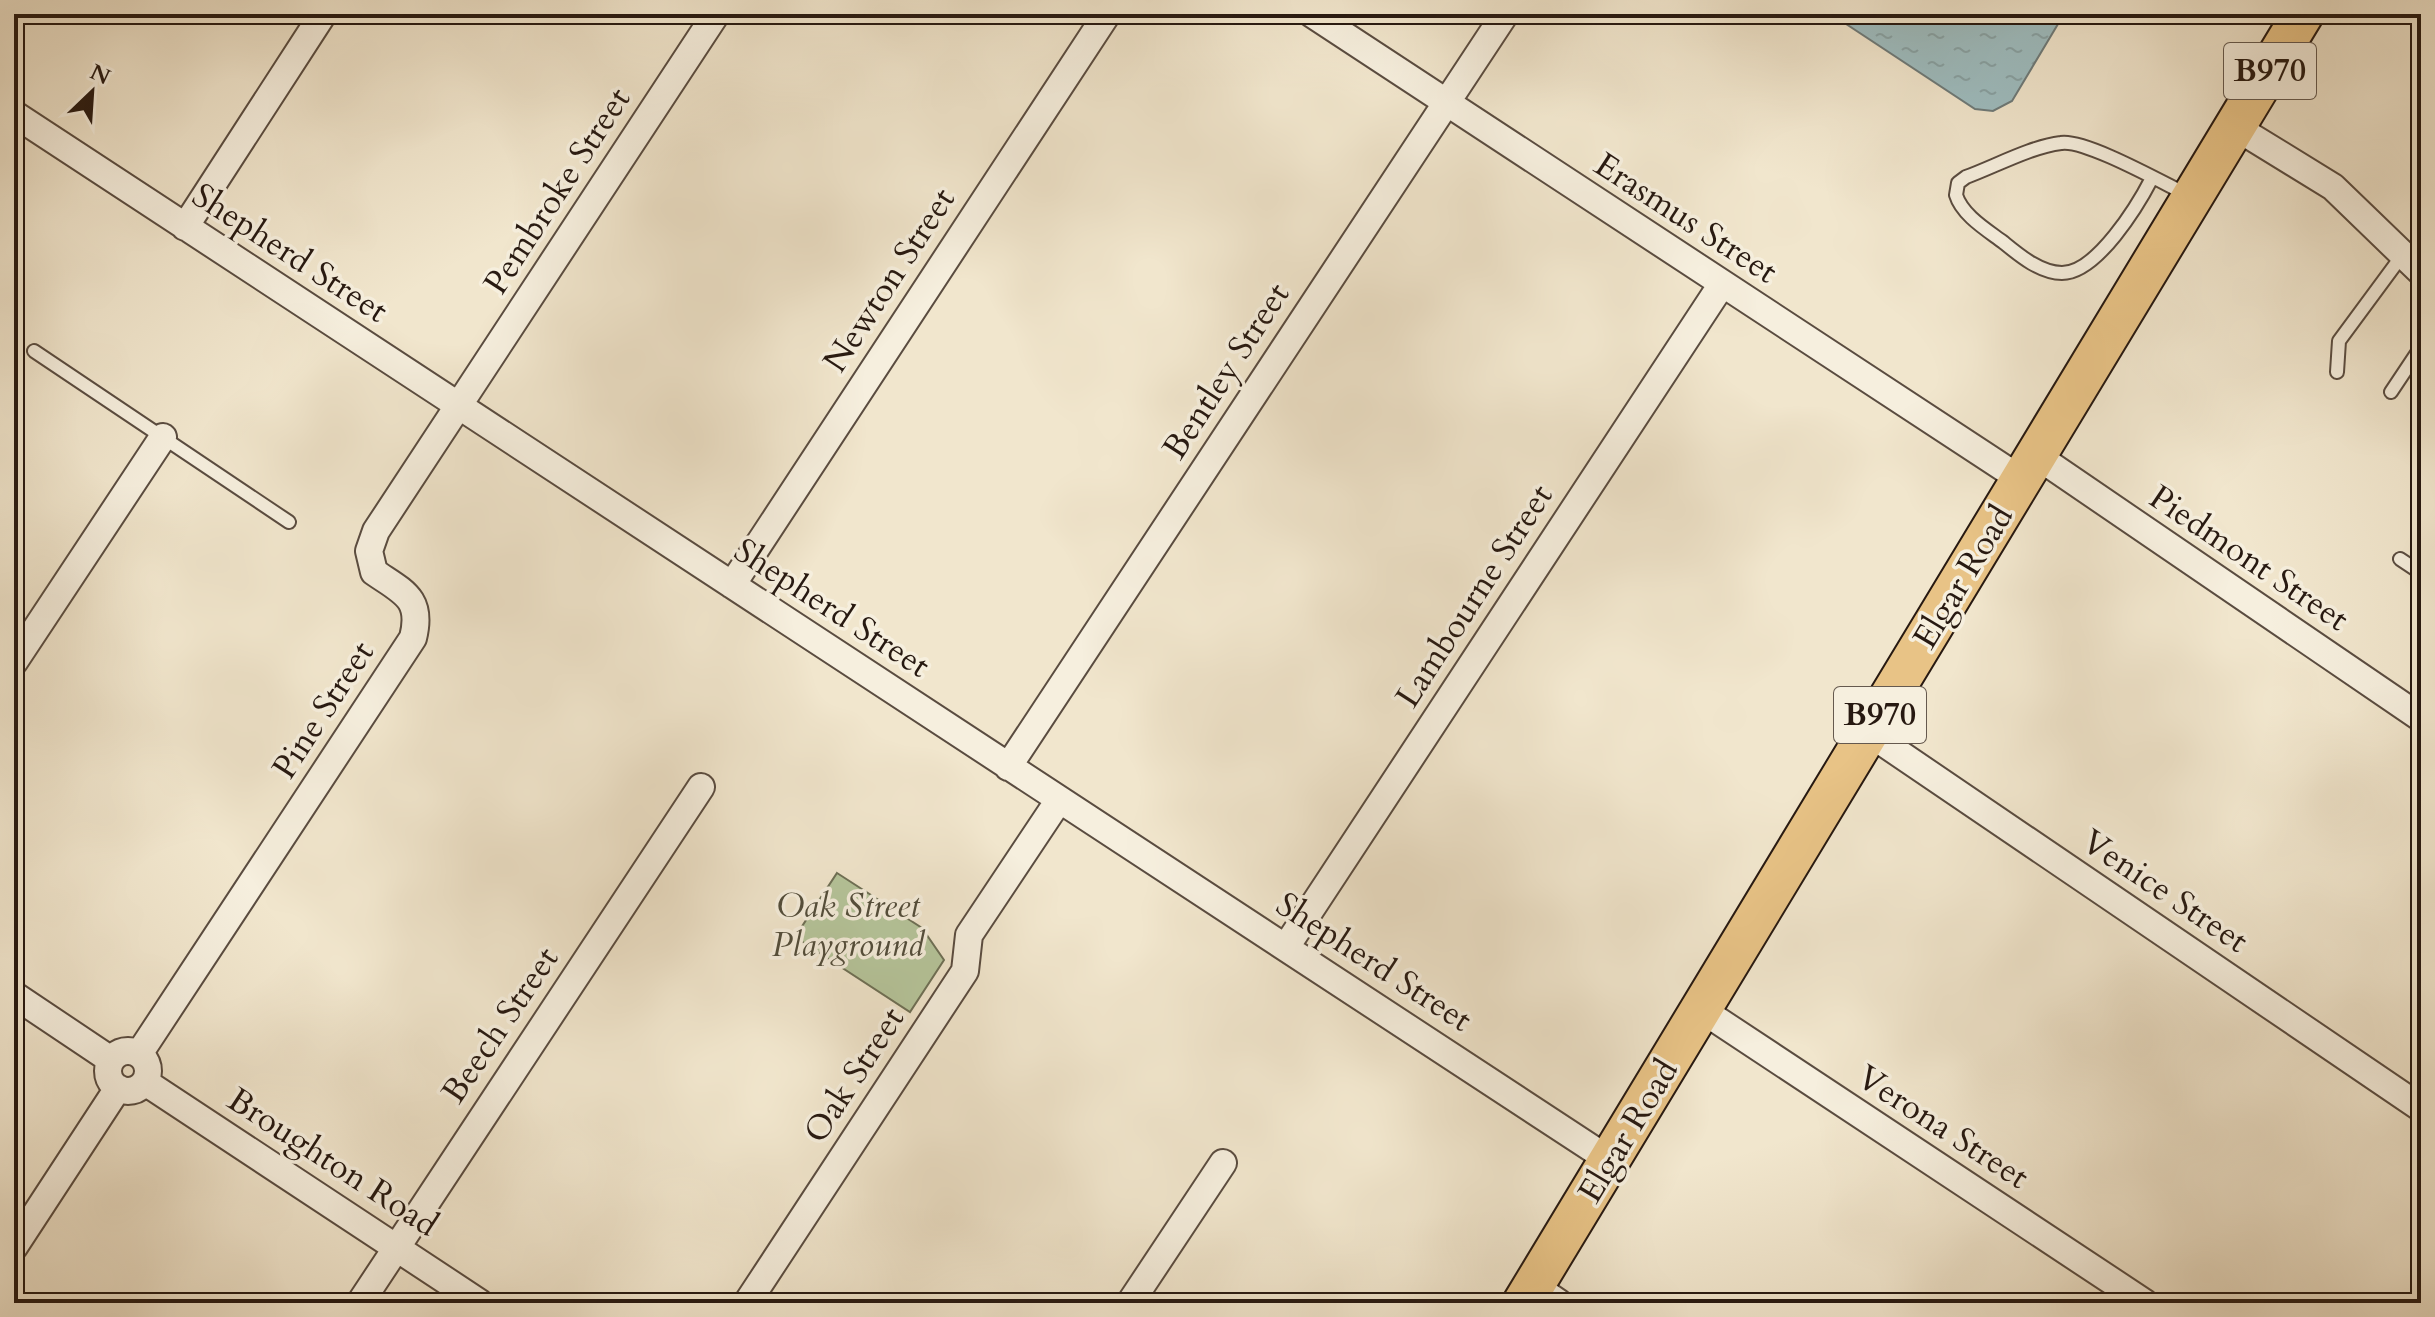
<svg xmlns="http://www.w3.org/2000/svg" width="2435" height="1317" font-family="Cardo,serif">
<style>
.green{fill:#b6c69c;stroke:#6e7056;stroke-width:2}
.water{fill:url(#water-ripples);stroke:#6e7b7a;stroke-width:2}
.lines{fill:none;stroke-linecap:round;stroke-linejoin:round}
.lane-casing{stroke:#5a4c40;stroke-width:16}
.street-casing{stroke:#5a4c40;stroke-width:30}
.primary-casing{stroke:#271911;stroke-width:44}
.lane{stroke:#f6efde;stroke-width:12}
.street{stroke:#f6efde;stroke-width:26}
.primary{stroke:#e8c386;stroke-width:40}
.labels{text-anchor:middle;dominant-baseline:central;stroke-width:7;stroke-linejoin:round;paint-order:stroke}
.shield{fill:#f6efde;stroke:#65594e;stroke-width:2}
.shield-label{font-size:32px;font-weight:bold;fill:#271911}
.street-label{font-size:34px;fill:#271911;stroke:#f6efde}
.park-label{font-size:34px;font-style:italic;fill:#524d3b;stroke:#f6efde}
</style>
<defs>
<pattern id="water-ripples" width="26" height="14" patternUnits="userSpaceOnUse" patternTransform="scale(2)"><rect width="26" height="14" fill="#9ebdc0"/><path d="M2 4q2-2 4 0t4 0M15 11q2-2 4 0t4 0" fill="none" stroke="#88a2a4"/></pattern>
</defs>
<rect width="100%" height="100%" fill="#f1e6cd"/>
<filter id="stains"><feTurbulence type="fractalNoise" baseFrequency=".0025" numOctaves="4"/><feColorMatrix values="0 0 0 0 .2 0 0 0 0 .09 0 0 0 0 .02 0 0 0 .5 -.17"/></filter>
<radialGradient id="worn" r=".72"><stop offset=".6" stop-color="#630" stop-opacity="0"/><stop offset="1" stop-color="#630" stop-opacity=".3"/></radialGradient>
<path class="green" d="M837,873l85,55 22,32 -34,52 -115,-75z"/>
<path class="water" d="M1831,14h233l-52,87 -19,10 -18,-2z"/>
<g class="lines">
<defs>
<path id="lane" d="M2152,178c-14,27 -55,95 -90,95 -22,0 -43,-18 -59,-31 -16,-12 -41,-27 -47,-47l2,-12 8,-6c30,-11 64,-30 95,-34 24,-4 102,40 127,52
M34,351l255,171
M2337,372l2,-31 62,-84
M2391,392l30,-45
M2400,559l21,14"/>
<path id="street" d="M1312,14l710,466
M14,114l1597,1047
M2237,128l96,59 88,85
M185,227l138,-213
M2037,456l384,262
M732,585l375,-571
M14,662l149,-225
M1869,733l552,375
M1008,767l497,-753
M1286,947l436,-663
M14,995l97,65
M1702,1010l443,293
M108 1071a20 20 0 1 1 40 0a20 20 0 1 1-40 0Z
M139,1054l274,-416c10,-40 -10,-46 -39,-66l-5,-21 7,-20 340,-517
M145,1082l335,221
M14,1247l104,-159
M1534,1286l25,17
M360,1303l341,-516
M747,1303l218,-332 4,-36 90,-135
M1130,1303l93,-140"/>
<path id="primary" d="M1523,1303l780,-1289"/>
</defs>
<use href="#lane" class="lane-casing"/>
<use href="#street" class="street-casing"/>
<use href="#primary" class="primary-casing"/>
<use href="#lane" class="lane"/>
<use href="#street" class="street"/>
<use href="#primary" class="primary"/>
</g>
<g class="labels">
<g class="shield">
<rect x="2224" y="43" width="92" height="56" rx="6"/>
<rect x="1834" y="687" width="92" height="56" rx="6"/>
</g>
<g class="shield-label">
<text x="2270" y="71">B970</text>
<text x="1880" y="715">B970</text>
</g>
<g class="street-label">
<text transform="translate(557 191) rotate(-57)">Pembroke Street</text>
<text transform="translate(1686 218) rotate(33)">Erasmus Street</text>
<text transform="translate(290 253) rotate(33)">Shepherd Street</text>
<text transform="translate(889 280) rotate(-57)">Newton Street</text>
<text transform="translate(1226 371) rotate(-57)">Bentley Street</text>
<text transform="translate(2249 558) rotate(34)">Piedmont Street</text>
<text transform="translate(1963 577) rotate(-59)">Elgar Road</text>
<text transform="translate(1474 596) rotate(-57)">Lambourne Street</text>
<text transform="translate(832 608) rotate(33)">Shepherd Street</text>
<text transform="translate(323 710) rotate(-57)">Pine Street</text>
<text transform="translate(2165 891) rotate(34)">Venice Street</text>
<text transform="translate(1374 962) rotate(33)">Shepherd Street</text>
<text transform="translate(500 1025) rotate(-56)">Beech Street</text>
<text transform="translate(854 1075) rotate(-57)">Oak Street</text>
<text transform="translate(1943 1127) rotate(33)">Verona Street</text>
<text transform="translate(1628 1131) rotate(-59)">Elgar Road</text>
<text transform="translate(333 1162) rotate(33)">Broughton Road</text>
</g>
<g class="park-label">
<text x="848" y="906">Oak Street<tspan x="848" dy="39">Playground</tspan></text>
</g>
</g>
<rect width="2435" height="1317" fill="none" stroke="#f1e6cd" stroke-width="48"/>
<rect x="16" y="16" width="2403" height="1285" fill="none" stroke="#271911" stroke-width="4"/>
<rect x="24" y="24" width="2387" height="1269" fill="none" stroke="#271911" stroke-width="2"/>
<g transform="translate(92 92) rotate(25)" stroke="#f6efde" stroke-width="6" paint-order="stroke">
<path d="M0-6L14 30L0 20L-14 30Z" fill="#271911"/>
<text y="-12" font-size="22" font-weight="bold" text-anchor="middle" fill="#271911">N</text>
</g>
<rect width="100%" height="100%" filter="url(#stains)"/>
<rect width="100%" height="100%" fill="url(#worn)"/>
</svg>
